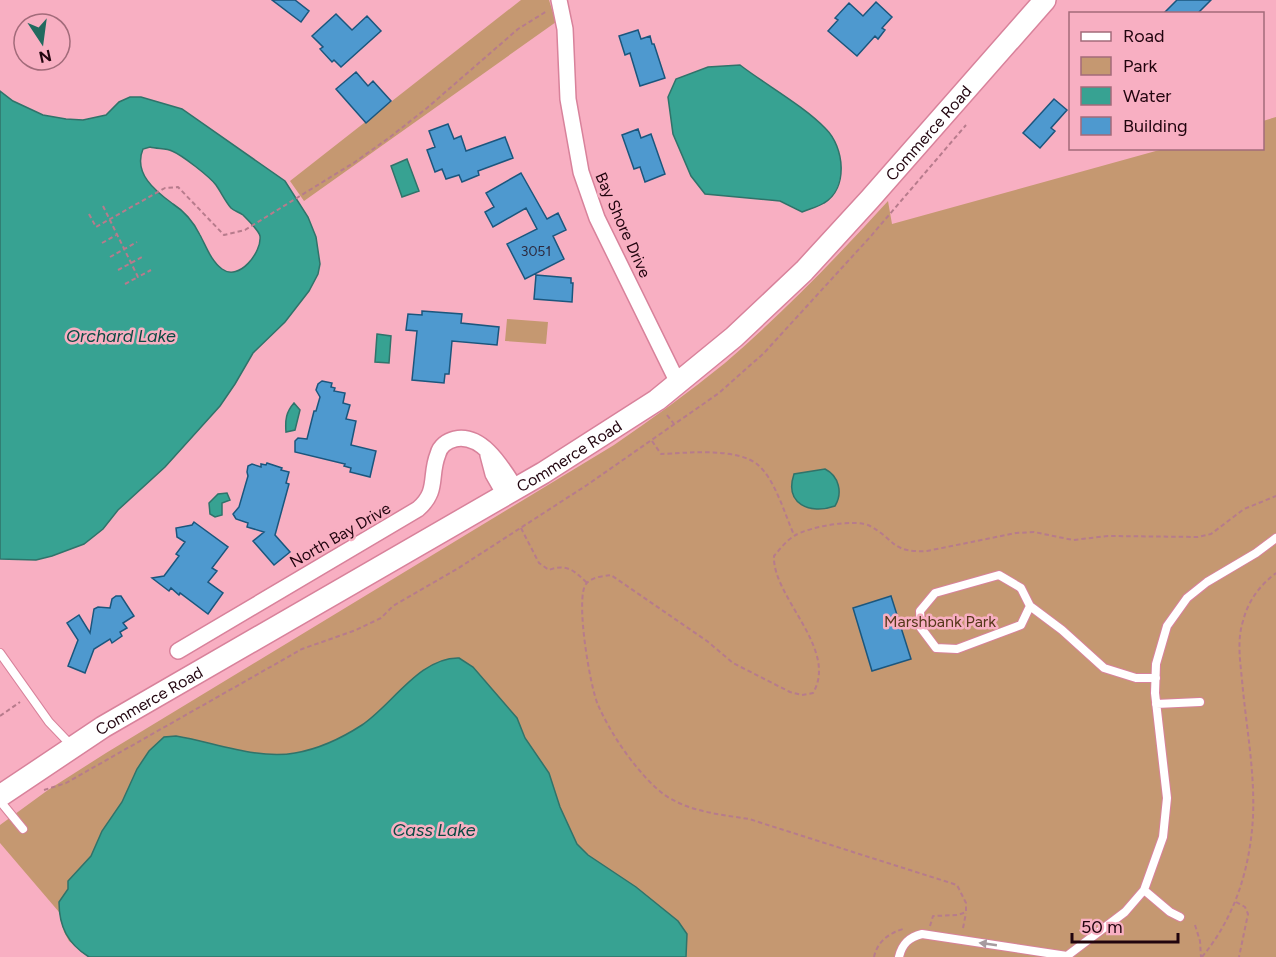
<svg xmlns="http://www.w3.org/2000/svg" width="1276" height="957" font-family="Figtree,sans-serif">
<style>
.green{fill:#c59871}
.water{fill:#37a292;stroke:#30736a;stroke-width:1.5;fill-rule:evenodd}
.building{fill:#4e99cf;stroke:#1b567d;stroke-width:1.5}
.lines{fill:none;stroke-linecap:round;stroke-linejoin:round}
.lane-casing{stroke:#d8829b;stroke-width:10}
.street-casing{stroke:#d8829b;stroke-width:18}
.secondary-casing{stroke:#d8829b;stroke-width:24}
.path{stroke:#b77b8c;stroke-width:2;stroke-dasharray:4.5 3;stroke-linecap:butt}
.lane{stroke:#fff;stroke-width:8}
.street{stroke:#fff;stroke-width:15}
.secondary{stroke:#fff;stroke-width:21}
.oneway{fill:#a69b9f}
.labels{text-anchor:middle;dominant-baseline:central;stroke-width:5;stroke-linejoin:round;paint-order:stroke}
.number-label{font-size:14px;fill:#2c293e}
.street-label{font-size:16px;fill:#21040e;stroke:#f8afc2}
.park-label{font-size:16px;fill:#57381b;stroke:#f8afc2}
.water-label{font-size:18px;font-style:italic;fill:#0b4a42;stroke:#f8afc2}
</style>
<rect width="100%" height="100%" fill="#f8afc2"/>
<path class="green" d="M521,0h28l7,22 -252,179 -14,-20z
M1276,117v840h-1187l-20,-16 -5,-9 -5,-20 -59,-69v-18l48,-35 58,-37 508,-308c38,-26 75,-53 111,-82 58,-50 111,-105 163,-162l4,23 271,-75 99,-1 1,-27z
M507,319l41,3 -2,22 -41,-3z"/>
<path class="water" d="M740,65c26,20 64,41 86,64 18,18 23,59 -2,74 -6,4 -15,6 -22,9l-22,-11 -75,-7 -14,-18 -18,-42 -5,-37 8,-18 32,-12z
M0,91l13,10 30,14 23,4 17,1 23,-5 13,-13 11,-5h11l41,12 103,72 23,36 8,20 4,27 -2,10 -9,17 -24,31 -32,31 -18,31 -15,22 -55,61 -47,43 -15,19 -19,15 -32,12 -16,4 -36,-1zM150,147c7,2 17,1 22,4 10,4 38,26 44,34 5,7 9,16 15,23 3,3 8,4 12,7 4,4 16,16 17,21 2,16 -21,46 -38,33 -11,-8 -16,-23 -22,-34 -6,-12 -16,-24 -27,-31 -18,-13 -40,-31 -30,-55z
M407,159l12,32 -17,6 -11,-31z
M377,334l14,2 -2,27 -14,-1z
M294,403l6,7 -5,20 -9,2c-1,-12 0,-20 8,-29z
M825,469c14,7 18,24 10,37 -25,9 -51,-2 -41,-32z
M227,493l3,7 -8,3v12l-7,2 -5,-3 -1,-11 9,-9z
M459,658l14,9 44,51 8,20 24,35 11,34 17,37 11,11 48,32 42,34 9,13 -1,23h-597c-21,-13 -30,-30 -30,-55l9,-13v-8l23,-25 11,-25 20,-29 15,-33 12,-18 15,-14 12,-1c37,6 82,24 119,17 24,-4 47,-15 67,-28 30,-20 58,-68 97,-67z"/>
<path class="building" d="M272,0h23l14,11 -8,11z
M1177,0h34l-14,14h-34z
M876,2l16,15 -10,11 3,2 -7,9 -3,-3 -18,20 -29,-25 10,-11 -3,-2 14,-15 14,13z
M336,14l16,16 15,-14 14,15 -40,36 -7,-7 -2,2 -12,-13 3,-2 -11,-11z
M638,30l3,9 9,-3 2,8h2l11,34 -25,8 -10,-33 -5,2 -6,-19z
M356,72l12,14 5,-5 18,20 -25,22 -30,-34z
M1054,99l13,11 -16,18 4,3 -15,17 -17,-15z
M448,124l6,15 7,-3 5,15 39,-14 8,21 -35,13 1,4 -17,7 -3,-7 -13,4 -4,-10 -7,3 -8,-22 8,-3 -6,-16z
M638,129l3,9 10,-4 14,40 -20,8 -5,-15 -6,2 -12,-34z
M521,173l26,46 11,-6 8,17 -13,6 11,23 -39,20 -18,-35 30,-15 -11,-21 -33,19 -8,-15 9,-5 -8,-14z
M536,275l35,3v5h2l-1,19 -38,-3z
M422,311l40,3 -1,9 38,4 -2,18 -45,-4 -3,33h-4l-1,9 -32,-3 5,-49 -11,-1 2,-16 14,1z
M322,381l10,2 -1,4 4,1 -1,3 11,2 -2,10 7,2 -4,14 10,2 -5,24 25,6 -6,26 -20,-5 1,-4 -7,-2 1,-2 -50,-12v-11l3,-3 9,1 7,-28h2l4,-14 -4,-7 2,-6z
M267,463l15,5 -1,2 8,2 -3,11 3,1 -14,51 15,17 -16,13 -21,-24 11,-9 -17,-5 1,-4 -12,-4 -3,-5 6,-7 9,-31 -1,-4 1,-6 4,-2 9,3v-3l5,1z
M194,522l34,25 -16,21 5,3 -9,11 15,11 -15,21 -28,-21 -1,2 -8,-7 -2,3 -17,-13 12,-2 15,-20 -3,-2 9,-12 -8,-5 -1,-9 16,-3z
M116,596h5l13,20 -11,7 4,5 -7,4 2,4 -10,7 -2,-4 -16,10 -9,24 -17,-7 10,-26 -11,-17 12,-8 11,18 4,-24 4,-2 12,1 2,-9z
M891,596l20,63 -39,12 -19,-63z"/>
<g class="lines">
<defs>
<path id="lane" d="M1030,606l-9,19 -64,24 -21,-1 -15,-20 -1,-17 15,-18 64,-18 22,13 9,18 32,24 42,38 32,10h20
M0,653l49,69 22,23
M1156,704l44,-2
M0,801l23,28
M1144,890l26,22 10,5
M899,957c3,-13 10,-20 23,-23l145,22 58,-44 19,-22 19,-53 4,-39 -12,-105 1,-29 11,-38 20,-28 20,-16 49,-29 20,-15"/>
<path id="street" d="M559,0l6,29 3,70 13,73 16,46 81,165
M488,455l5,19 12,21
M178,651l240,-142c21,-18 11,-33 20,-55 2,-8 9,-13 17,-15 28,-6 48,30 61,50"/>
<g id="secondary">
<path id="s1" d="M0,796l103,-69 440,-254 114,-73 77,-63 70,-66 66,-72 175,-199"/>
</g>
</defs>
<use href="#lane" class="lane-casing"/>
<use href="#street" class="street-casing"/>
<use href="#secondary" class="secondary-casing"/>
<path class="path" d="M103,206l35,71 13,-7
M89,214l7,13 69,-39 13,-1 46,48 21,-5 110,-68 35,-25 37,-29 91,-79 29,-18
M102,243l14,-8
M110,257l27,-15
M118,270l26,-14
M125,284l13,-7
M667,415l7,9
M652,441l9,13c26,-1 76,-7 97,11 17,14 27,50 36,70
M521,528l18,35 10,7c17,-7 26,1 38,13
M0,716l20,-14
M44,790l22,-7 236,-134 54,-19 25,-12 12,-12 64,-37 130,-84 132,-92 45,-40 107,-117 95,-111
M1236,902l9,5 3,7 -9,43
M1195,925l5,16 1,16
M930,926l3,-10 25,-1 8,-3v-9l-9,-18 -208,-66c-32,-5 -69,-8 -94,-32 -23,-22 -44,-53 -57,-82 -8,-18 -23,-107 -12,-121 6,-7 17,-8 25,-9l96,66 26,22 57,29 12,3 11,-2c26,-44 -41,-96 -39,-137 6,-7 12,-15 20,-20 14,-9 61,-18 76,-10 26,14 21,27 57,25l89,-18 18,-1 39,8 35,-4 90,1 13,-3 33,-25 32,-13
M963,928l3,-15
M874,957c3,-15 15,-24 29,-28
M1202,957c33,-40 48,-88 51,-140 2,-46 -7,-91 -11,-137 -2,-20 -5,-40 1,-59 5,-20 17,-36 33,-48"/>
<use href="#lane" class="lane"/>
<use href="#street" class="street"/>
<use href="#secondary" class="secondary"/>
</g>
<defs><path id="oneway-solid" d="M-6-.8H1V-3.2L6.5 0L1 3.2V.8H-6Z" transform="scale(1.5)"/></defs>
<use class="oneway" href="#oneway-solid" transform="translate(988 944) rotate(-172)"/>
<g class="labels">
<g class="number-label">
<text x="536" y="251">3051</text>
</g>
<g class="street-label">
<text stroke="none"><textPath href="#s1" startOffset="1149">Commerce Road</textPath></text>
<text transform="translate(623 225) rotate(66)">Bay Shore Drive</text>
<text stroke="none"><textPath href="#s1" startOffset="663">Commerce Road</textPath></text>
<text transform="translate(340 535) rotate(-30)">North Bay Drive</text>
<text stroke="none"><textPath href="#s1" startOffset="177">Commerce Road</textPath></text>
</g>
<g class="park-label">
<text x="940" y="621">Marshbank Park</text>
</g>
<g class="water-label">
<text x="121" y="336">Orchard Lake</text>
<text x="434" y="830">Cass Lake</text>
</g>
</g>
<rect x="1069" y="12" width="195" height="138" fill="#f8afc2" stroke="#a26b7a" stroke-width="1.5"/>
<rect x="1081" y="32" width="30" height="9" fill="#ffffff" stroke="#a26b7a" stroke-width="1.5"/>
<text x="1123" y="42" font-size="18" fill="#21040e">Road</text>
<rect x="1081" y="57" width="30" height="18" fill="#c59871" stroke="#a26b7a" stroke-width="1.5"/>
<text x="1123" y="72" font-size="18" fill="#21040e">Park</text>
<rect x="1081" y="87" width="30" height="18" fill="#37a292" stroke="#a26b7a" stroke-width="1.5"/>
<text x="1123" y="102" font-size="18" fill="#21040e">Water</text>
<rect x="1081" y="117" width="30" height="18" fill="#4e99cf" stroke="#a26b7a" stroke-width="1.5"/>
<text x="1123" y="132" font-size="18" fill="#21040e">Building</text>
<g transform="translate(42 42) rotate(167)"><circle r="28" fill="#f8afc2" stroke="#a26b7a" stroke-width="1.5"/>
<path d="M0-4.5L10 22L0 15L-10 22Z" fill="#226a5f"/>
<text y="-9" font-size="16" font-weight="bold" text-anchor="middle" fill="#21040e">N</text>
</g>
<path d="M1072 933v9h106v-9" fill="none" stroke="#21040e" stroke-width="3"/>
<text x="1081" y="933" font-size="18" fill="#21040e" stroke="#f8afc2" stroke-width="4.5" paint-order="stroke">50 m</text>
</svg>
